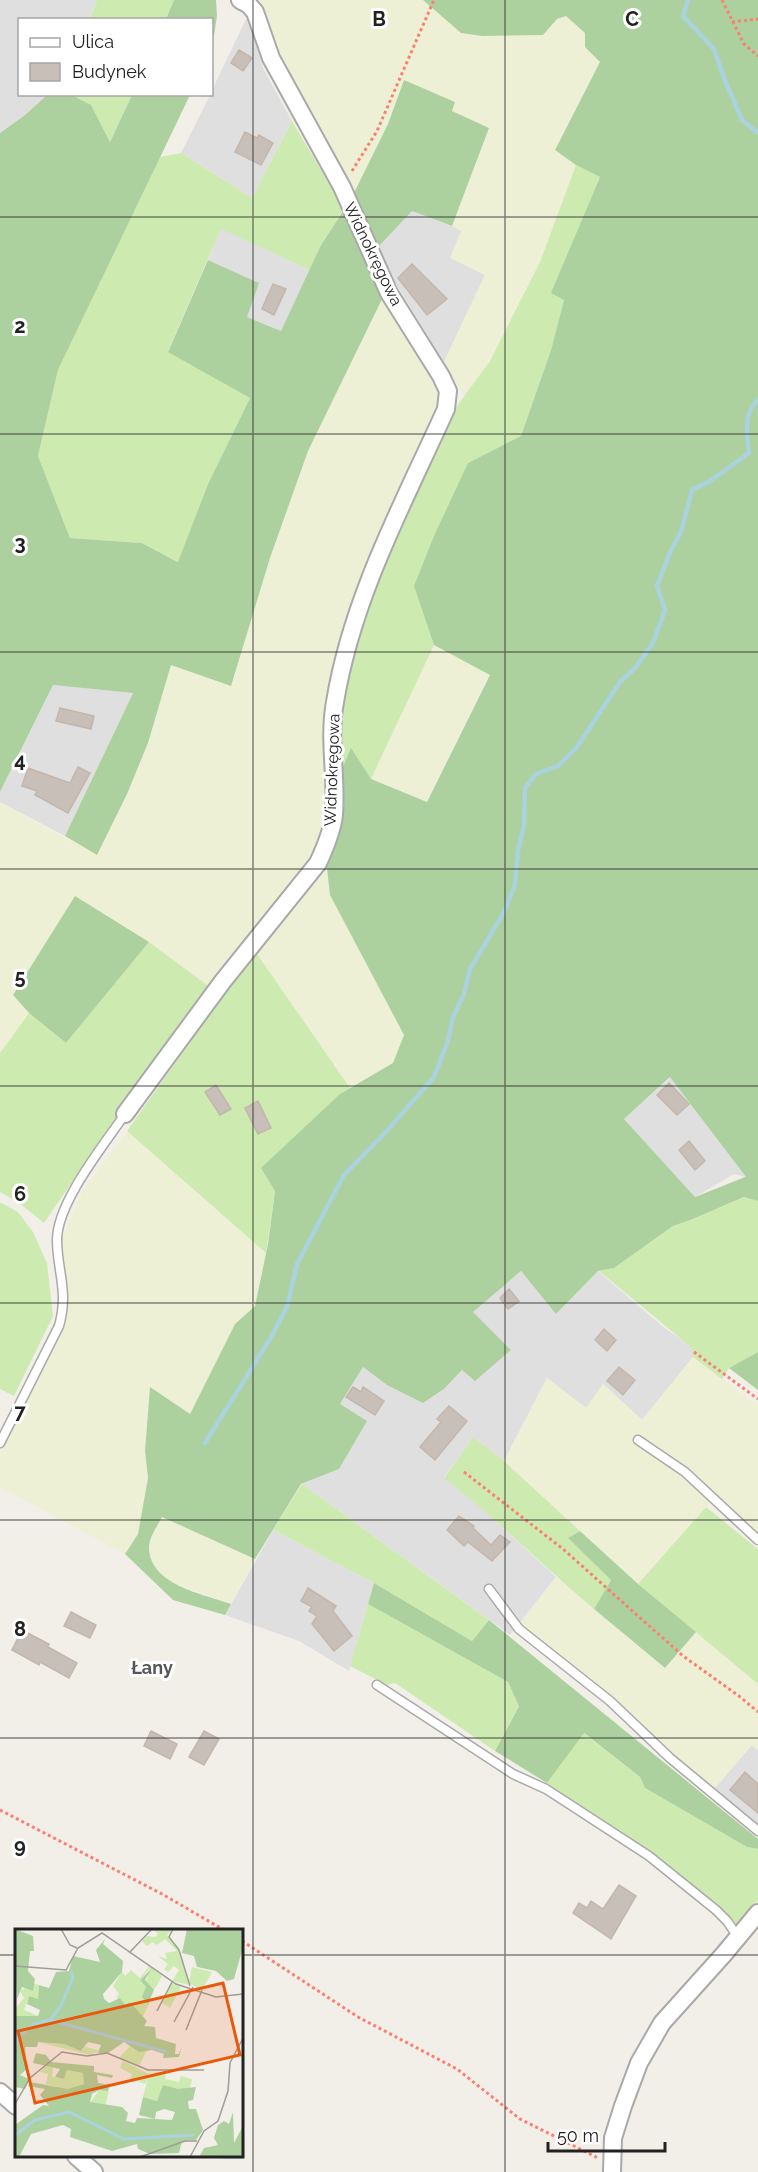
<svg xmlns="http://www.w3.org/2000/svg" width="758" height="2172" font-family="Raleway,sans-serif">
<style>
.residential{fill:#e0dfdf}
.farmland{fill:#eef0d5}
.grass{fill:#cdebb0}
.forest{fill:#add19e;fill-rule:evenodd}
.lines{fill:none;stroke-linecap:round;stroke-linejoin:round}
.stream{stroke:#aad3df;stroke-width:4.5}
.building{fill:#c7bfb8;stroke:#c4b6ab;stroke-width:1.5}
.service-casing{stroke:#a9a9a9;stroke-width:11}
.minor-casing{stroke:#a9a9a9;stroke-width:20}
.path{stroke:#fa8072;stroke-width:3;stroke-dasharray:3 3;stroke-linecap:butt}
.service{stroke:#fff;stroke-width:8}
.minor{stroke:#fff;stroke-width:16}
.grid{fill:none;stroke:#222;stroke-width:1.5;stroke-opacity:0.55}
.labels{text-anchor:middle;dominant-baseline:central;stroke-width:6;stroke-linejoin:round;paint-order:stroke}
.street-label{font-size:16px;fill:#222;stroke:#fff}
.neighbourhood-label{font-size:18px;font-weight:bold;fill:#555;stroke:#fff}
.inset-river{fill:none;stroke:#aad3df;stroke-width:3}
.inset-road{fill:none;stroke:#9f9d99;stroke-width:1.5}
.view{fill:#e8590c;fill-opacity:0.15;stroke:#e8590c;stroke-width:3}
.inset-edge{fill:none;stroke:#222;stroke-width:3}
.grid-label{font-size:20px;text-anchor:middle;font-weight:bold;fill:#222;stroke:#fff;stroke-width:6;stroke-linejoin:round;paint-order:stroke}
</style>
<rect width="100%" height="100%" fill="#f2efe9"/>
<path class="residential" d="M0,0h97l-8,19 -69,1v74l27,1 -22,20 -25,18z
M248,15l15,53 29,53 -40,77 -71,-45 29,-58 2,-1v-4z
M412,211l49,19 24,45 -41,87 -69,-112z
M221,228l89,42 -29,61 -35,-14 12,-34 -50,-23z
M53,685l80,8 -68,143 -65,-34v-10z
M671,1077l75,100 -12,-3 -39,23 -71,-78z
M521,1271l35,43 42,-43 64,55 36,25 -56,69 -38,-35 -18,23 -39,-30 -43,83 -31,-24 -29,40 30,24 82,76 -46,58 -208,-151 37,-15 27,-48 -26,-17 23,-37 24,18 58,3 17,-18 49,-20 -39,-38z
M273,1530l101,53 -25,88 -50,-30 -74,-26z
M752,1745l6,5v76l-44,-37z"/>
<path class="farmland" d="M253,0h170l134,19 9,-3 20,17 -1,14 15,15 -45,88 21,15 -36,97 -50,99 -26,35 -20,-34 41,-87 -35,-17 11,-27 -9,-5 37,-98 -38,-17 4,-9 -51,-22 -16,44 -37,75 -60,-106z
M386,291l60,103 -117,412 -7,31 -9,22 -102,129 -62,-46 -136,53 16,18 -29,40v-251l97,53 30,-61 21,-51 23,-78 60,21 39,-128 38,-107z
M434,645l56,29 -64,128 -55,-23z
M325,851l5,44 74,140 -11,28 -43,25 -95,-137z
M127,1131l139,122 -11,53 -20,18 -45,90 -39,-26 -6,63 3,27 -10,56 -13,20 -125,-67v-35l62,-126 -1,-84 21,-50z
M693,1357l65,48v133l-45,-39 -75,85 -134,-123 43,-83 39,30 17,-24 39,36z
M162,1517l93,42 -24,45 -60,-22 -17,-15 -5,-19 3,-13z
M556,1577l108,91 32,-36 62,52v66l-7,-5 -37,44 -197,-162z"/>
<path class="grass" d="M97,0h77l-8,19 -77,1z
M72,95h60l-22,47 -19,-37z
M292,121l52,88 -23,36 -11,25 -89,-41 -53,122 82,47 -42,86 -29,78 -37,-19 -72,-5 -32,-82 20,-86 102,-213 21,-4 71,45z
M576,165l24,12 -48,116 12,7 -13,50 -30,86 -53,27 -53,123 19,59 -63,134 -34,2 1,-66 23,-103 79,-183 50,-68 50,-99z
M149,942l62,46 -79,106 -88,129 -25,-20 -19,-11v-139l29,-40 37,30z
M255,951l95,137 -10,6 -65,97 -9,62 -139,-122z
M745,1197l13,4v151l-29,16 -7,11 -29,-22 -1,-9 -93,-77 15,-3 59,-42 20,-7z
M0,1202l18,10 15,20 14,31 6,53 -39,80 -14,-7z
M473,1437l31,24 76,70 -12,7 43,42 -17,29c-51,-43 -97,-90 -150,-131z
M302,1484l187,136 -17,21 -98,-58 -101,-53z
M706,1507l52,42v135l-120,-100z
M368,1604l140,78 11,23 -24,46 -100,-68 -8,2 -37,-19z
M583,1733l57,44 5,11 102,59 11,2v51l-20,26c-57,-56 -126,-99 -191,-143z"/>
<path class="forest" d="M174,0h42l1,16 -5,33v-29l-46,-1z
M423,0h335v1201l-14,-4 -51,22 -20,7 -59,42 -16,3 -42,43 -35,-43 -48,41 38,38 -36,31 -13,-11 -17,18 -22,15 -36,-18 -24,-18 -23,37 27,17 -28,48 -38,15 -46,75 -93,-42c-5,10 -13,20 -13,31 1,37 54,46 82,56l-6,11 -52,-15 -48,-46 13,-20 10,-56 -3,-27 5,-64 40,27 45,-90 20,-18 13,-62 7,-53 -14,-23 79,-74 53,-31 11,-28 -74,-140 -5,-44 12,-70 14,-33 20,31 56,23 63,-127 -56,-30 -20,-59 20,-50 34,-73 53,-27 30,-86 13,-50 -13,-7 49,-116 -24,-12 -21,-15 45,-88 -15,-15v-14l-19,-17 -9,3 -14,16 -61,1 -21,-3zM670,1077l76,100h-1l-50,20 -71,-78z
M404,80l51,22 -3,9 37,17 -37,98 -40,-15 -47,50 21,30 -78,160 -38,107 -39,128 -60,-21 -23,78 -21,51 -30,61 -32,-19 68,-143 -80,-8 -53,107v-659l25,-18 22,-20h25l19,10 19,37 22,-47h58l-132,275 -20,86 32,82 72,5 36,19 30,-78 42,-86 -82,-46 40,-92 51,23 -12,34 34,14 40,-86 30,-46 37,-75z
M75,896l74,46 -83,101 -37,-30 -16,-18z
M758,1352v38l-29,-22z
M580,1531l58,53 58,48 -31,36 -71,-59 17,-29 -43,-42z
M374,1583l98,58 17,-21 269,219v10l-11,-2 -102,-59 -5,-11 -56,-44 -37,50 -52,-32 24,-45 -11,-24 -140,-78z"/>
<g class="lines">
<path class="stream" d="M688,0l-5,16 31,33 10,29 18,42 16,13
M205,1443l65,-104 17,-32 10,-43 47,-89 42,-43 48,-55 14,-36 5,-24 11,-23 6,-25 33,-55 12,-29 3,-35 6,-24 1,-38 11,-14 22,-8 19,-19 43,-65 15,-14 18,-25 12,-33 -8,-24 14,-36 10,-18 11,-42 18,-9 39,-28c-2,-20 -6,-38 9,-54"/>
</g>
<path class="building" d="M239,50l13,8 -9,13 -12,-8z
M245,132l12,6 2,-3 14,8 -12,22 -26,-13z
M412,264l35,35 -20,16 -29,-37z
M273,284l13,5 -12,26 -12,-6z
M60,708l34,8 -3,13 -35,-8z
M78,767l12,6 -22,40 -33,-18 2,-4 -15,-5 6,-18 42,15z
M669,1083l20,21 -12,11 -20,-20z
M216,1085l15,24 -11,6 -15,-23z
M258,1101l13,27 -13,6 -13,-26z
M689,1141l16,20 -10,9 -16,-20z
M509,1289l10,12 -11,8 -8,-11z
M604,1329l12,11 -9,11 -12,-11z
M619,1367l16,13 -12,15 -16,-14z
M353,1387l8,5 2,-5 21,14 -9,14 -29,-18z
M449,1406l18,15 -32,39 -15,-13 21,-25 -4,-3z
M459,1516l15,10 -1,2 18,17 9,-10 10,7 -18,19 -24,-19 -4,4 -17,-16z
M308,1588l28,18 -3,5 19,25 -18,15 -22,-27 5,-8 -8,-5 3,-4 -11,-6z
M71,1612l25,13 -6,13 -26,-12z
M22,1630l27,14 -1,3 29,16 -8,15 -29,-16 -1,3 -27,-15z
M151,1731l26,13 -7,15 -26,-13z
M204,1731l15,8 -15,26 -15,-8z
M745,1772l13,12v29l-28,-23z
M619,1885l17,11 -25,43 -38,-26 6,-10 8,5 4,-7 12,8z"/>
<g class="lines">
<defs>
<path id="service" d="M638,1440l47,32 73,68
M0,1443l59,-117c10,-36 -2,-54 -2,-87 1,-38 47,-94 68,-125
M489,1589l30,40 91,72 60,57 88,73
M377,1685l136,89 33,15 103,67 67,54 11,11 11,16"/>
<path id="minor" d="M125,1114l98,-133 95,-118c7,-15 14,-31 16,-48 3,-38 -6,-75 1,-113 17,-104 68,-198 111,-293l2,-18 -7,-15 -52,-83 -47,-106 -71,-129 -16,-46 -6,-7 -9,-5
M0,2092l16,14
M76,2156l18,16
M612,2172l1,-34 10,-32 16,-43 23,-40 62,-69 34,-41"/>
</defs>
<use href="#service" class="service-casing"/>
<use href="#minor" class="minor-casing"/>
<path class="path" d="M722,0l22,44 14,12
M732,22l26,-3
M352,171l25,-40 57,-131
M694,1352l64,47
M464,1472l99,77 120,107 56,40 19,16
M0,1810l162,84 62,36
M242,1941l116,76 99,52 63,50 78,39"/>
<use href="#service" class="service"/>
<use href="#minor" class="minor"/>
</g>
<path class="grid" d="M253,0v2172M505,0v2172M0,217h758M0,434h758M0,652h758M0,869h758M0,1086h758M0,1303h758M0,1520h758M0,1738h758M0,1955h16M242,1955h516"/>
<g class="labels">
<g class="street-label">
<text transform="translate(373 254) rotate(64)">Widnokręgowa</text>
<text transform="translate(332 770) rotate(-88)">Widnokręgowa</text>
</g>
<g class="neighbourhood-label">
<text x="152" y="1667">Łany</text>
</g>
</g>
<g transform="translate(15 1929)">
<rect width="228" height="228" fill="#f2efe9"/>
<path d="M138,0h19l-5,6 12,13 10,37 -17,-4 7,-11 -5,-4 -6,6 -4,-3 4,-5 -10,-8 9,3 -2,-6 12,-2 -12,-12 -8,6 -5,-3 -5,4 -5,-5 5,-5 8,1 3,-3zM134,37l13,10 -8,14 -8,-7 4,-15 -10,12 6,7 3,17 -7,14 -12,-16 -5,3 -9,-8 3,-3 -6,-8 9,-14 3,4 6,-6 9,8zM177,38l20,5 -10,18 -13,-7zM18,54l6,2 -1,14 -9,-2 -5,13 14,6h-23v-7l9,-11 -4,-7zM157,54l9,4 -11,21 -8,-5zM23,113l26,2 17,7 5,-4 14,4 -10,4zM115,117l9,6 8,-2 -8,16 -20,-8zM108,132l26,13 17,-3 -1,8 14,3 2,-6 11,3 -2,9 -30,6 -3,7 -14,-4 5,-19 -3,6 -15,-6 2,-4 -12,-6zM32,136l6,2 -1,10 12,2 3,-9 17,3v11l-16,5 -22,-5 2,-10 -8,-2zM84,161l10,1 -4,15 -15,-3z" fill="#cdebb0"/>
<path d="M0,0l18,7 1,15h-4l-2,20 7,8 -2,12 -11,-4 -5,12zM172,0h56v18l-9,32 -7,2 -11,-10 -19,-4 -3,-11 -12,-3zM90,10l-2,5 20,17 -1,11 -19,22 1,5 5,4 11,-5 5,7 5,-3 17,19 -3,5 11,1 1,11 20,6 -1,10h4l3,-8 -3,11 -16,1 1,-4 -12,-4 -13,2 -15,-10 -16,11h-10l3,-8 -13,-3 -7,9 -17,-7 -26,-2 -1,5h-12l2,22 -7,6 9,4 -4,10 -10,-2v-71h23l2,-6 -13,-6 2,-8 9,3 1,-14 10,3 7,-16 13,-1 4,-15 27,6 -4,-12zM137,39l-7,12 9,10 -6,14 -6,-7 4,-10 -6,-7zM21,124l10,2 5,7 43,4v6l19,3 -1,3 -15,-3 1,8 12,2 -2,6 -9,-1 -7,4 -2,8 32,5 6,6 -2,8 9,2 2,-5 35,2 3,-8 -11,-3 -8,3 -1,7 -16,-4 4,-18 14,4 6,-16 15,4 18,-2 -3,13 -5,1 1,8h7l7,21 -7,10 -14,1 -3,12 -29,1 -12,-5 -1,-5 -25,7 -42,-14 1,-8 -8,-4 -32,9 -12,23h-4v-32l28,-20 6,1 -9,-11 5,-6 -17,-3 2,-4 38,7 16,-5 -1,-11 -16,-3 -3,9 -9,-2 5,-8 -27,-6zM218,183l1,31 9,-17v31h-44l5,-9 14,-3 -4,-7 4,-13 6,-4 5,3z" fill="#add19e"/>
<path class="inset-river" d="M35,91l117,32M0,118l3,-10 16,-13 16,-4 11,-14 12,-29 -2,-6M0,206l20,-15 34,-8 55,27 70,-4M207,228h21"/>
<path class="inset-road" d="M46,0l9,16 7,3M158,0l-4,8 10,13 11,36M114,24l23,-24M0,37l51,4 12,-22 24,-15 74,51 40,13 27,-3M142,82l15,-29M159,93l19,-35M171,101l16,-40M0,175l15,-26 32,-26 25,4 20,-3 41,17h56M125,228l45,-16h12M175,228l14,-26 14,-10 10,-30 2,-28 13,-25"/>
<path class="view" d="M208,54l17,72 -205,48 -17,-72z"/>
<rect width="228" height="228" class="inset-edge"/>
</g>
<g class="grid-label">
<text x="379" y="26">B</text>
<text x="632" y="26">C</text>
<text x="20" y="333">2</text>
<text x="20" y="550">3</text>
<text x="20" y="767">4</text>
<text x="20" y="984">5</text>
<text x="20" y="1201">6</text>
<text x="20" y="1419">7</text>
<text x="20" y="1636">8</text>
<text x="20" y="1853">9</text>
</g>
<rect x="18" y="18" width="195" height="78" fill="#ffffff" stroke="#a7a7a7" stroke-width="1.5"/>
<rect x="30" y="38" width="30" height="9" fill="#ffffff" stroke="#a7a7a7" stroke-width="1.5"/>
<text x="72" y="48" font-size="18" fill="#222222">Ulica</text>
<rect x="30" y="63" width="30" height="18" fill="#c7bfb8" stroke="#a7a7a7" stroke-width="1.5"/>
<text x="72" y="78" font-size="18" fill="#222222">Budynek</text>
<path d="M548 2142v9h117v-9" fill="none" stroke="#222222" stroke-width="3"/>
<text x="557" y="2142" font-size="18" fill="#222222" stroke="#ffffff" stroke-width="4.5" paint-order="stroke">50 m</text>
</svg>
